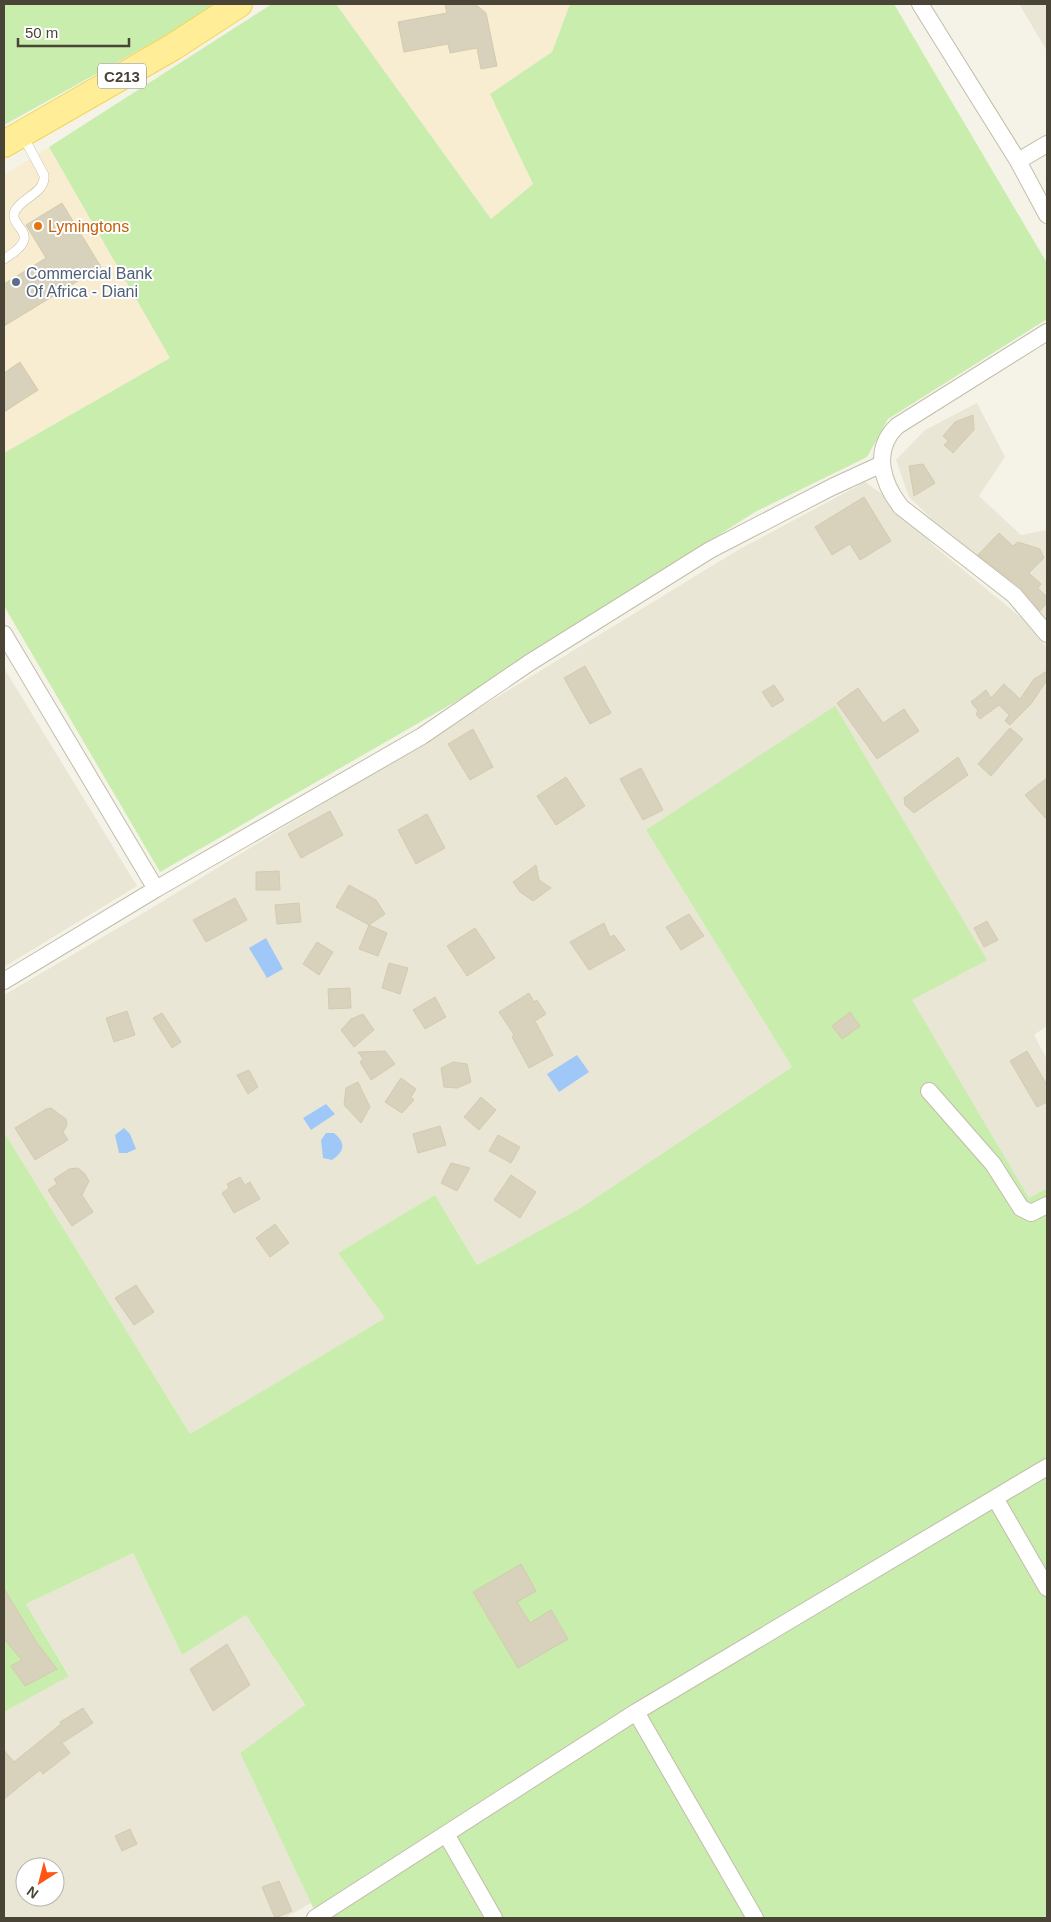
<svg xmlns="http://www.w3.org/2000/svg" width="1051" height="1922" font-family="Helvetica,sans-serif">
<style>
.residential{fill:#eae6d5;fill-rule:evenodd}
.commercial{fill:#f9edd1}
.green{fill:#c8edad}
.water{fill:#9fc8f8}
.building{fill:#d8d1bc;stroke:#d4caae}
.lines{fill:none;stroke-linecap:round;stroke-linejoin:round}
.lane-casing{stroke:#c2bda9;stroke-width:10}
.street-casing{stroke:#c2bda9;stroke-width:18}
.primary-casing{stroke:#f0d65c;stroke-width:28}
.lane{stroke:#fff;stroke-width:9}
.street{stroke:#fff;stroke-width:16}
.primary{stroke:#ffee97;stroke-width:26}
.food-dot{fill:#e8710a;stroke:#fff;stroke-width:2}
.service-dot{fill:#5c6f8a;stroke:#fff;stroke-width:2}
.labels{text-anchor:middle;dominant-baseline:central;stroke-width:4;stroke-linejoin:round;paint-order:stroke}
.shield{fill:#fff;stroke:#807c72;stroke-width:1}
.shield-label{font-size:15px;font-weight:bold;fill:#4a4436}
.food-label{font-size:16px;fill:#c56008;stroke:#fff;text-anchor:start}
.service-label{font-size:16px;fill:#4e5e75;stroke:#fff;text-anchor:start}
</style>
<rect width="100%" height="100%" fill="#f5f3e8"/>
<path class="residential" d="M1019,4h28v47z
M977,403l28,54 -26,39 42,39 26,-5v100l-138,-133 -13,-37 29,-30z
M865,482l17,12 52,52 89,73 24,29v378l-13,9 13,24v129l-18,10 -118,-198 76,-41 -341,-129 146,237 -213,142 -102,56 -42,-70 -97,58 47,65 -195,116 -186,-302v-137l136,-80 598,-365z
M4,668l133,218 -133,81z
M133,1553l49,102 64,-40 59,91 -65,47 71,150 -26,15h-281v-206l65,-37 -43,-71zM25,1867h30v30h-30z"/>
<path class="commercial" d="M336,4h234l-18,48 -62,42 43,90 -42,35z
M49,147l121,211 -166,95v-278z"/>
<path class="green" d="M4,4h218l-218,121z
M272,4h64l155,215 42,-35 -43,-90 62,-42 18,-48h324l153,259v56l-159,100 -21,38 -112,55 -281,179 -314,181 -156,-266v-153l166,-95 -121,-211z
M835,706l152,254 -75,40 117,198 18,-10v730h-729l-78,-165 65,-48 -59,-90 -64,40 -49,-102 -107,51 43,72 -65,36v-580l186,302 195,-116 -47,-65 97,-58 42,70 102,-56 213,-142 -146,-237z"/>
<path class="water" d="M266,938l17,31 -16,9 -18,-30z
M577,1055l12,17 -30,20 -12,-18z
M326,1104l9,10 -24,16 -8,-12z
M124,1128l6,6 6,15 -9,4h-8l-4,-18z
M326,1133h8c12,10 11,18 -2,27l-9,-2 -2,-18z"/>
<path class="building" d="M445,4h30l11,9 11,53 -16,3 -4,-21 -27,5 -2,-9 -44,8 -6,-30 49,-9z
M62,203l39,64 -97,59v-42l42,-26 -20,-33z
M20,362l18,28 -34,22v-39z
M973,415l1,15 -21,23 -9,-8 4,-4 -5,-5 12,-14z
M923,464l12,19 -21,13 -5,-30z
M864,497l27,44 -31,19 -10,-16 -18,11 -17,-28z
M999,533l14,13 5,-4 22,7 4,9 -15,15 12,11 -3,4 9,9v6l-7,8 -20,-24 -42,-32z
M585,666l26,47 -21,11 -26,-46z
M1047,671v9l-16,24 -21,21 -5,-4 4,-6 -10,-10 -19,14 -4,-5 2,-3 -7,-9 15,-12 5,8 13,-14 16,15 14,-20z
M774,685l10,15 -12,7 -10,-15z
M858,688l25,35 21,-14 15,22 -42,28 -40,-56z
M1010,728l13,11 -32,37 -13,-12z
M473,729l20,38 -23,13 -22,-36z
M958,757l10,18 -54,38 -9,-8 -1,-7z
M641,768l22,42 -20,10 -23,-41z
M566,777l19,29 -29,19 -19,-29z
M1047,778v42l-22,-25z
M330,811l13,24 -42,23 -13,-24z
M427,814l18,34 -29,16 -18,-34z
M536,865l3,15 12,8 -18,13 -13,-9 -7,-10z
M279,871l1,19h-24v-18z
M349,885l27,15 9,14 -16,11 -33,-18z
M235,898l12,22 -41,22 -13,-22z
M299,903l2,19 -24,2 -2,-19z
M689,914l15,22 -23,14 -15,-23z
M987,921l11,19 -14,7 -10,-19z
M604,923l6,14 4,-2 11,15 -36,20 -19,-28z
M369,925l18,8 -9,23 -19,-7z
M475,928l20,30 -28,18 -20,-30z
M317,942l16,10 -14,23 -16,-11z
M389,963l19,5 -8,26 -18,-6z
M350,988l1,20 -22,1 -1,-20z
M529,993l5,9 3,-2 9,14 -11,7 18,34 -24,13 -17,-31 2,-2 -15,-23z
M435,997l11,20 -21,12 -12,-19z
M127,1011l8,24 -21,7 -8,-24z
M850,1012l10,14 -18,13 -10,-13z
M162,1013l19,29 -9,6 -19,-30z
M363,1014l11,16 -20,17 -13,-17 10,-11z
M385,1051l10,13 -24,16 -11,-18 3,-3 -5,-7z
M1027,1051l20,34v17l-10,5 -27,-46z
M453,1062l14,2 4,18 -14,6 -13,-1 -3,-19z
M249,1070l9,17 -10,7 -11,-19z
M401,1078l15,11 -5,8 3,3 -12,13 -17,-11z
M358,1082l12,25 -9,16 -17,-18 2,-17z
M481,1097l15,13 -17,20 -15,-13z
M51,1108l15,11 1,6 -4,7 5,8 -33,20 -20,-32 31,-19z
M440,1126l6,19 -28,8 -5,-19z
M498,1135l22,12 -9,16 -22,-12z
M451,1163l19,5 -13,23 -16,-8z
M78,1168l7,6 4,7 -7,14 11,17 -21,14 -24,-36 9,-6 -3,-5 15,-10z
M511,1175l25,17 -16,26 -26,-18z
M240,1177l5,8 5,-3 10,17 -26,14 -12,-20 7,-5 -2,-4z
M275,1224l14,19 -19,14 -14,-19z
M136,1285l18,27 -20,13 -19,-27z
M521,1564l15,27 -19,11 13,21 21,-13 17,29 -50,29 -45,-76z
M4,1589l33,54 20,26 -32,17 -14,-20 11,-6 -18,-21z
M227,1644l23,41 -37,26 -23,-42z
M83,1708l10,15 -31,20 8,10 -27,21 -3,-4 -36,29v-49l10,12 47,-38 -1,-2z
M130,1829l7,15 -15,7 -7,-15z
M279,1881l13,30 -17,7 -13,-31z"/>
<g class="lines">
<defs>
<path id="lane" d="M4,259c43,-26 3,-31 11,-48 7,-14 31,-18 29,-36l-21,-39"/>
<path id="street" d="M920,4l98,157 29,54
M1018,161l29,-17
M1047,332l-150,94c-25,24 -15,57 4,81l113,88 33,39
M4,634l152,255
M4,981l152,-92 266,-153 107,-73 181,-113 122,-63 50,-23
M929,1091l64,73 28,44 10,5 16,-8
M995,1498l52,-31
M636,1712l119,206
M446,1834l48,84
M315,1918l321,-206 359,-214 52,90"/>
<path id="primary" d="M4,144l169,-97 66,-43"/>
</defs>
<use href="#lane" class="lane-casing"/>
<use href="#street" class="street-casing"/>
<use href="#primary" class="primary-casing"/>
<use href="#lane" class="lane"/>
<use href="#street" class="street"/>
<use href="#primary" class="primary"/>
</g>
<circle class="food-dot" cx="38" cy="226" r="5"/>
<circle class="service-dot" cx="16" cy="282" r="5"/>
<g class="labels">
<rect class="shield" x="98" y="63.5" width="48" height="25" rx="4"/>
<g class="shield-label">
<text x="122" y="76">C213</text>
</g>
<g class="food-label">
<text x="48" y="226">Lymingtons</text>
</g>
<g class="service-label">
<text x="26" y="273">Commercial Bank<tspan x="26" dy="18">Of Africa - Diani</tspan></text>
</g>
</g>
<rect width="1051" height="1922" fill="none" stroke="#4a4436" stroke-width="10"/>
<g transform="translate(40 1882) rotate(216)"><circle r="24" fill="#ffffff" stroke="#b7b4af"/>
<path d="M0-4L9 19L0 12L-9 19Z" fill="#ff5615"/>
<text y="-8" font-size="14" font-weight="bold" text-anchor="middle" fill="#4a4436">N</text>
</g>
<path d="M18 38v8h111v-8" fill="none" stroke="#4a4436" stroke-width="2.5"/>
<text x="25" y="38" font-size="15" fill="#4a4436" stroke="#ffffff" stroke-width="4" paint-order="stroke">50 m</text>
</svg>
